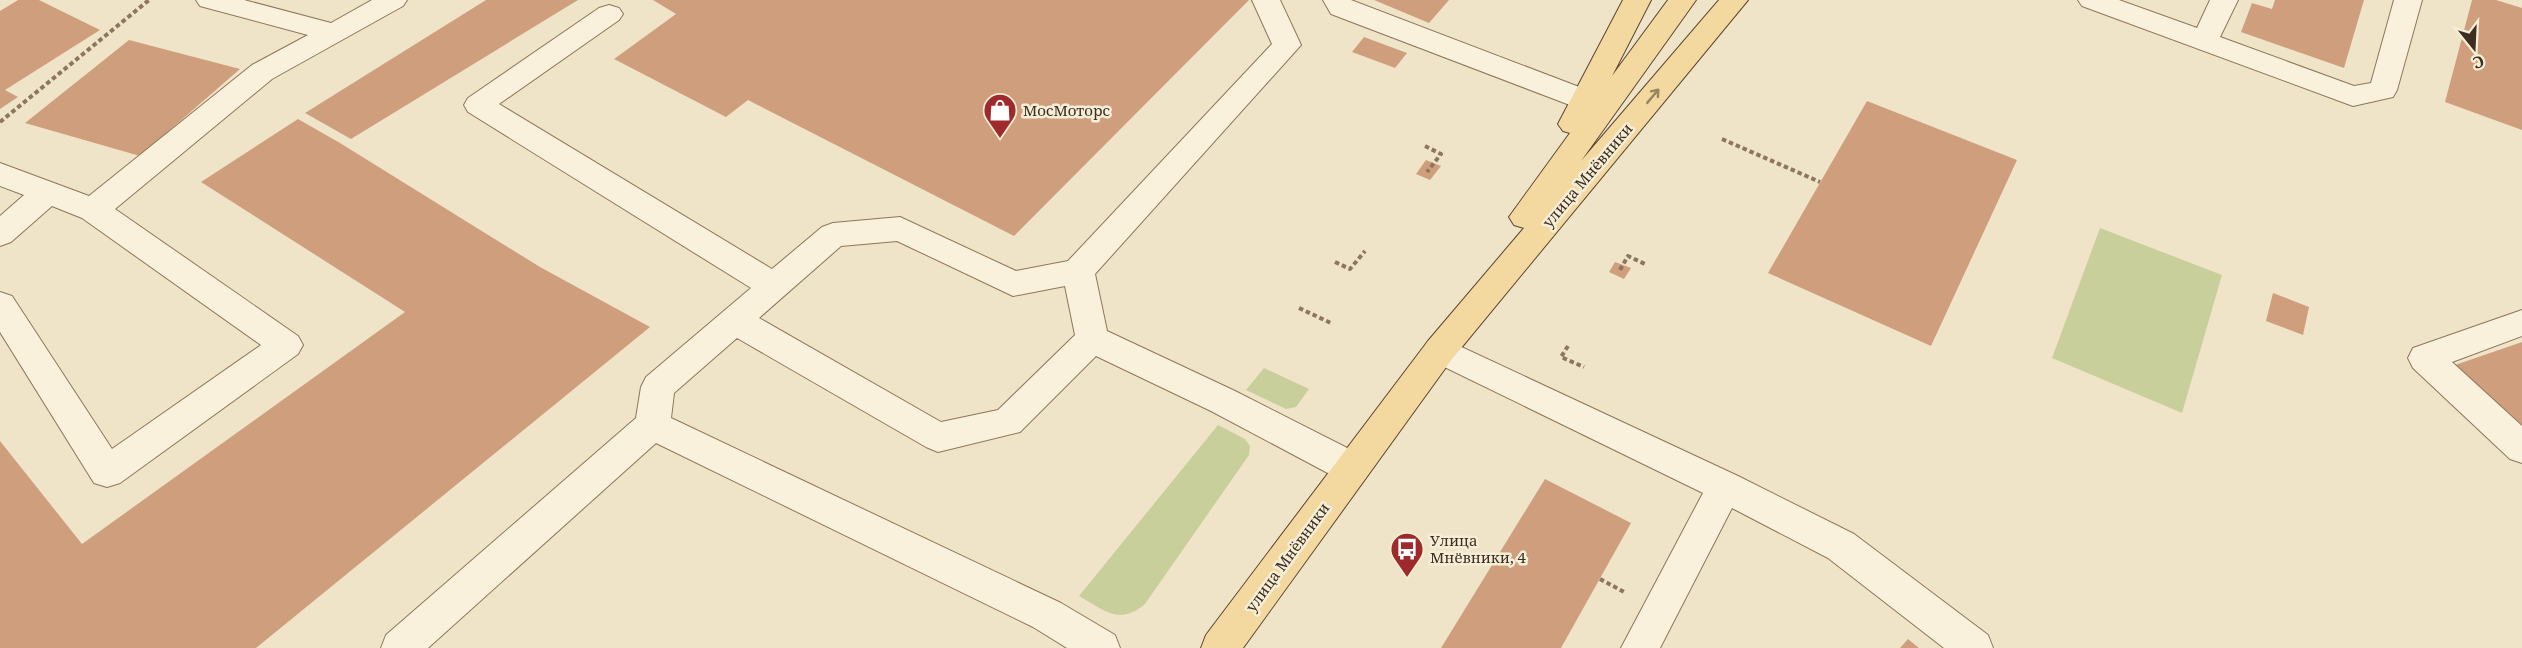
<svg xmlns="http://www.w3.org/2000/svg" width="2522" height="648" font-family="'Noto Serif',serif">
<style>
.green{fill:#c9cf9b}
.building{fill:#cf9f7d}
.lines{fill:none;stroke-linecap:round;stroke-linejoin:round}
.minor-casing{stroke:#8d765c;stroke-width:2}
.major-casing{stroke:#5b4430;stroke-width:2}
.path{stroke:#8d765c;stroke-width:4;stroke-dasharray:4.5 3;stroke-linecap:butt}
.minor{fill:#faf1dc;fill-rule:evenodd}
.major{fill:#f3d9a0;fill-rule:evenodd}
.oneway{stroke:#988460}
.labels{text-anchor:middle;dominant-baseline:central;stroke-width:5;stroke-linejoin:round;paint-order:stroke}
.poi-label{font-size:15px;fill:#3d2e20;stroke:#f7eed8;text-anchor:start}
.street-label{font-size:15px;fill:#3d2e20;stroke:#f7eed8}
</style>
<rect width="100%" height="100%" fill="#f0e4c8"/>
<path class="green" d="M2100,228l122,47 -40,138 -130,-55z
M1264,368l45,21 -13,18 -10,2 -40,-19z
M1218,425l27,14 5,7 -1,9 -104,149c-26,22 -41,6 -66,-8z"/>
<path class="building" d="M18,0h21l61,30 -95,60 13,7 -18,12v-98z
M486,0h92l-227,139 -46,-26z
M653,0h596l-235,236 -266,-136 -22,17 -112,-58 62,-45z
M1374,0h75l-20,23z
M2275,0h89l-20,68 -103,-36 11,-29 20,6z
M2472,0h24l26,8v122l-77,-28z
M1364,37l43,16 -12,15 -43,-16z
M129,40l111,29 -100,87 -115,-33z
M1867,101l150,59 -86,186 -163,-73z
M298,119l42,24 200,124 110,60 -394,321h-256v-207l82,103 323,-232 -204,-130z
M1426,160l15,6 -11,14 -14,-6z
M1615,262l16,6 -7,11 -15,-7z
M2273,293l36,14 -6,28 -37,-14z
M2522,342v85l-67,-62z
M1545,479l86,44 -70,125h-120z
M1908,639l11,9h-19z"/>
<g class="lines">
<defs>
<path id="minor" d="M196,0h48l87,23 41,-23h35l-4,6 -131,73 -157,130 183,127 5,9 -5,9 -178,129 -13,4 -13,-4 -94,-151v-40l12,4 100,153 149,-104 -179,-127 -30,-12 -41,36 -11,4v-30l24,-21 -24,-9v-23l89,33 163,-131 56,-30 -108,-29z
M1252,0h28l21,45 -206,229 12,57 128,60 130,66 5,11 -5,11 -13,4 -13,-4 -128,-68 -115,-55 -76,76 -82,20 -12,-5 -189,-109 -63,55 -3,25 390,185 54,32 5,13h-53l-34,-21 -377,-184 -228,205h-47l5,-13 250,-217 5,-31 5,-10 105,-89 -283,-176 -4,-7 4,-7 131,-90 10,-3 10,3 4,6 -4,6 -120,84 273,165 50,-42 11,-4 67,-6 116,54 52,-10 204,-217zM897,241l116,55 52,-10 10,49 -77,75 -57,12 -182,-104 82,-72z
M1323,0h28l244,93 4,7 -4,7 -10,3 -10,-3 -244,-93z
M2078,0h41l78,28 13,-28h28l-18,37 134,49 17,-3 23,-83h28l-25,90 -4,7 -40,9 -271,-100z
M2522,310v26l-70,26 70,64v37l-12,-4 -97,-91 -5,-10 5,-10z
M1440,337l298,139 116,58 134,101 5,13h-49l-116,-90 -96,-50 -72,140h-39l82,-155 -275,-134 -5,-9 5,-9z"/>
<path id="major" d="M1623,0h28l-39,76 56,-76h28l-115,161 138,-161h29l-296,359 -209,289h-42l5,-13 222,-294 96,-113 -10,-3 -5,-8 61,-84 -7,-2 -5,-7z"/>
</defs>
<use href="#minor" class="minor-casing"/>
<use href="#major" class="major-casing"/>
<path class="path" d="M0,122l149,-122
M1722,139l98,43
M1425,146l16,8 -14,18
M1335,262l15,7 15,-18
M1620,270l8,-14 17,8
M1299,308l34,16
M1568,346l-7,11 23,10
M1600,579l26,14"/>
<use href="#minor" class="minor"/>
<use href="#major" class="major"/>
</g>
<defs><path id="oneway-shaft" d="M-6 0H5M1.5-3L5.5 0L1.5 3" fill="none" stroke-width="1.6" stroke-linecap="round" stroke-linejoin="round" transform="scale(1.5)"/></defs>
<use class="oneway" href="#oneway-shaft" transform="translate(1653 96) rotate(-50)"/>
<defs>
<symbol id="shop-pin" viewBox="-11 -11 22 30"><path d="M0 17L-7.5 6A9.5 9.5 0 1 1 7.5 6Z" fill="#9e2a2b" stroke="#f7eed8"/><path d="M-5-2.5h2.3a2.7 3.5 0 0 1 5.4 0H5L5.5 6h-11ZM-1.5-2.5h3a1.5 2.3 0 0 0-3 0Z" fill="#fff"/></symbol>
<symbol id="bus-pin" viewBox="-11 -11 22 30"><path d="M0 17L-7.5 6A9.5 9.5 0 1 1 7.5 6Z" fill="#9e2a2b" stroke="#f7eed8"/><path d="M-5-6H5V4H4V6H2V4H-2V6H-4V4H-5ZM-3.5-4V0h7V-4ZM-3.5 1.2v1.5H-2V1.2ZM2 1.2v1.5H3.5V1.2Z" fill="#fff"/></symbol>
</defs>
<g fill-rule="evenodd">
<use href="#shop-pin" x="981" y="91" width="38" height="52"/>
<use href="#bus-pin" x="1388" y="530" width="38" height="52"/>
</g>
<g class="labels">
<g class="poi-label">
<text x="1023" y="110">МосМоторс</text>
<text x="1430" y="540">Улица<tspan x="1430" dy="17">Мнёвники, 4</tspan></text>
</g>
<g class="street-label">
<text transform="translate(1587 175) rotate(-50)">улица Мнёвники</text>
<text transform="translate(1287 557) rotate(-54)">улица Мнёвники</text>
</g>
</g>
<g transform="translate(2474 48) rotate(162)" stroke="#f7eed8" stroke-width="4.5" paint-order="stroke">
<path d="M0-4.5L10 22L0 15L-10 22Z" fill="#3d2e20"/>
<text y="-9" font-size="16" font-weight="bold" text-anchor="middle" fill="#3d2e20">С</text>
</g>
</svg>
